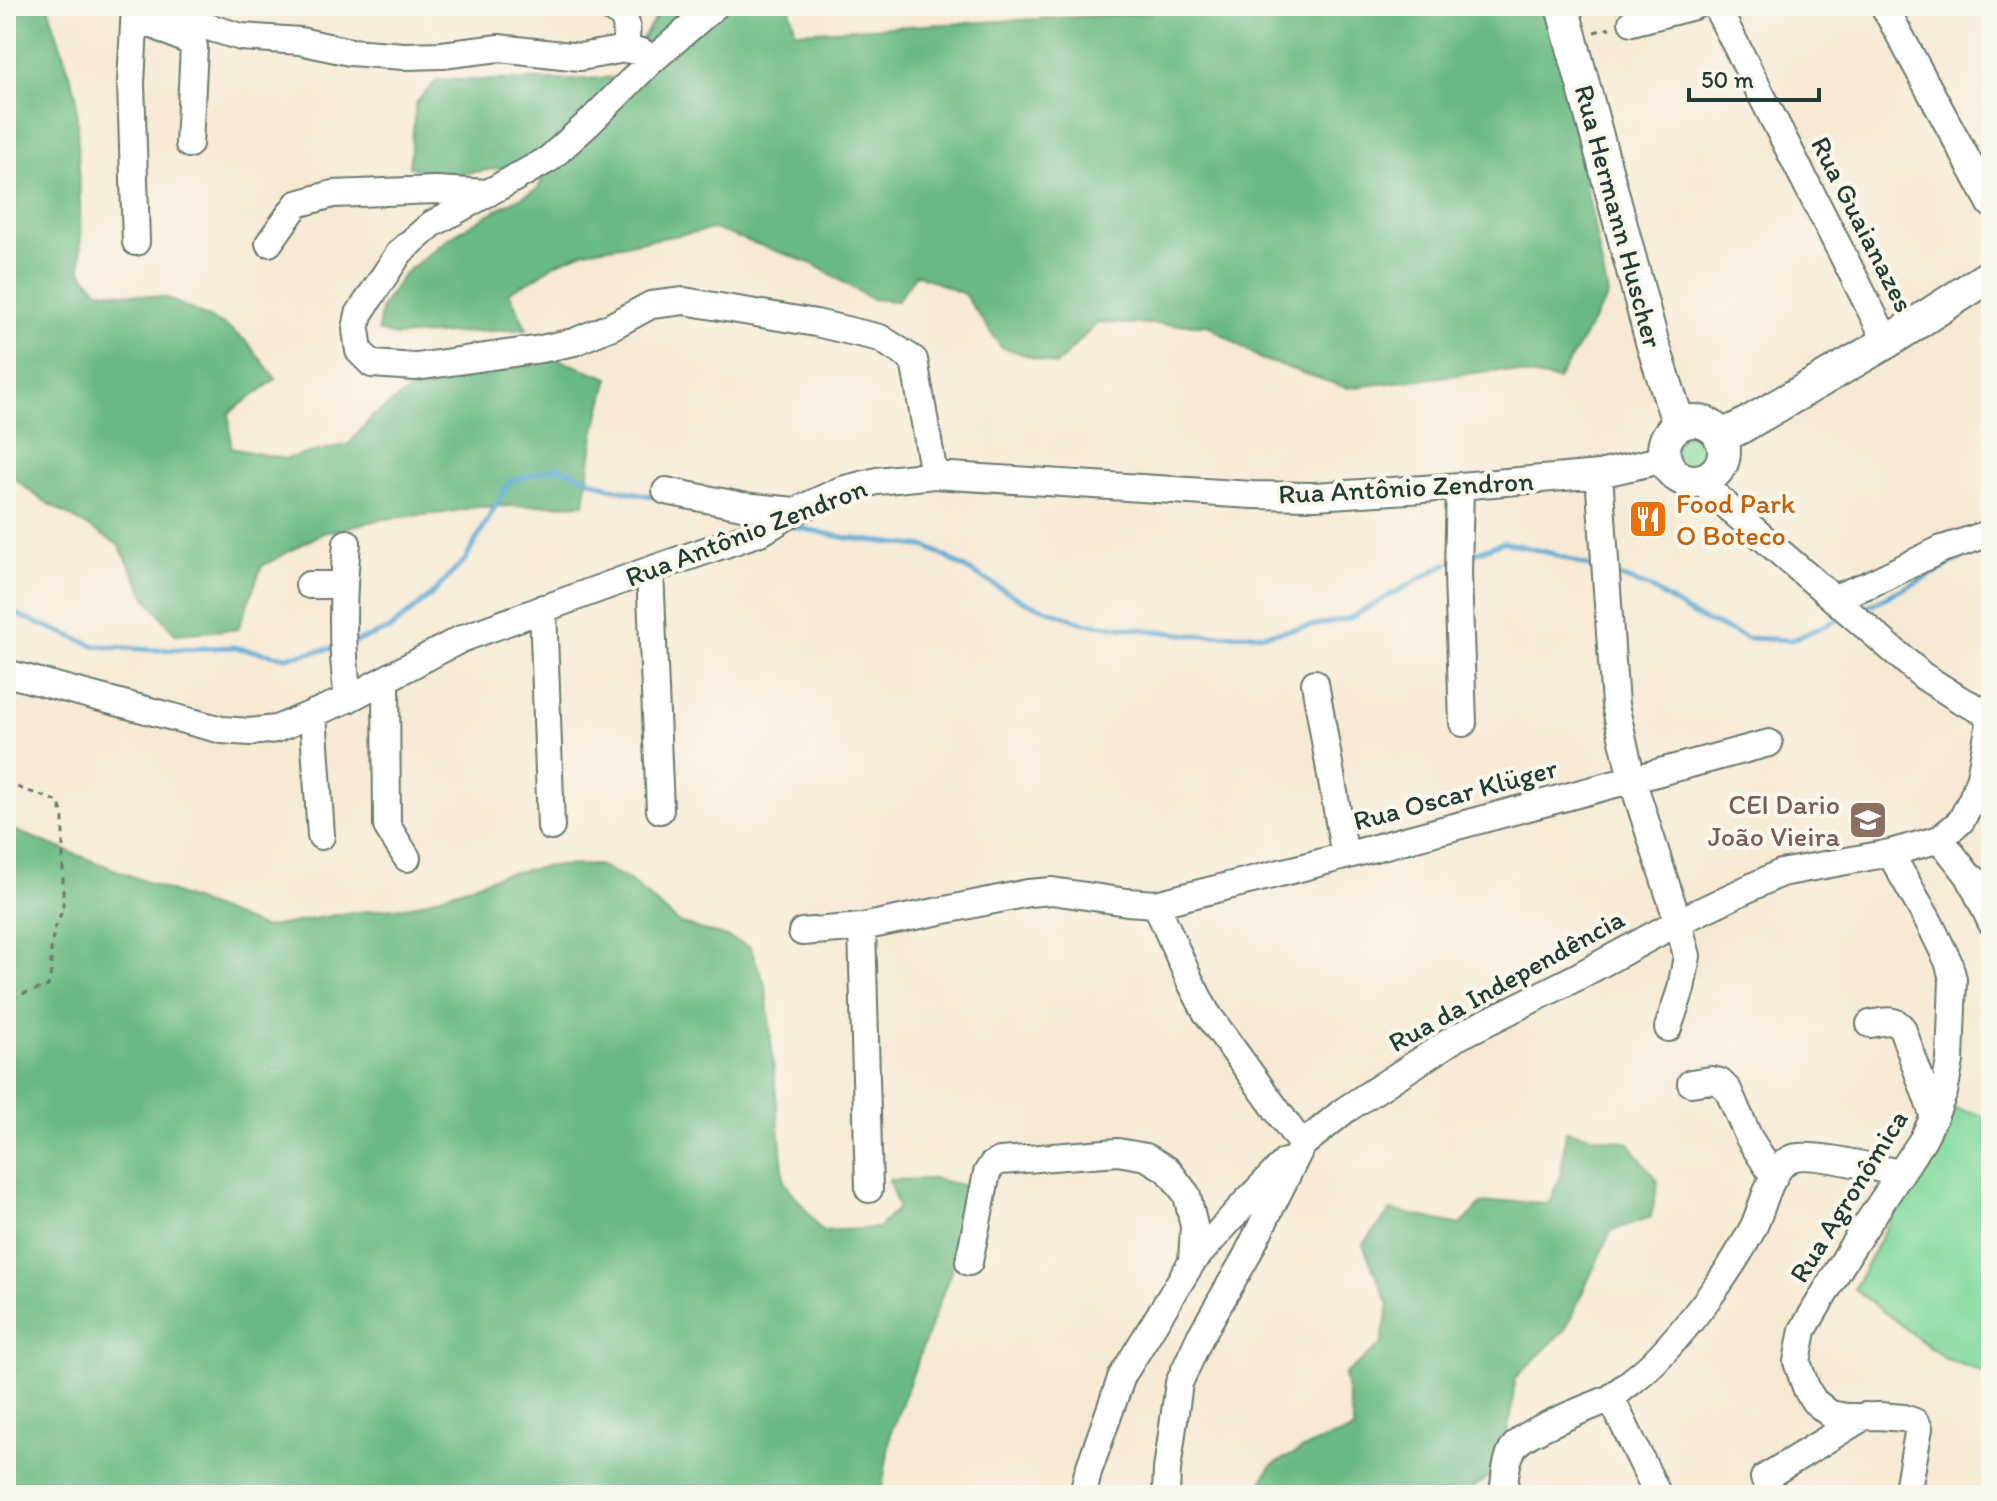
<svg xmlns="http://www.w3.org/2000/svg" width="1997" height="1501" font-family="Itim,sans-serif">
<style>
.green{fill:#82d99d;stroke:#508b68;stroke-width:2}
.forest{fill:#69b984;stroke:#447b5c;stroke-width:2}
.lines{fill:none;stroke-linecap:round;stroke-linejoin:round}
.stream{stroke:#57a6d1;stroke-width:5}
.minor-casing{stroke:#6b7a6c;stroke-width:30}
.major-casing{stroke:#6b7a6c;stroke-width:36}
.path{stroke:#6b7a6c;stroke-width:3;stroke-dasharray:6 6;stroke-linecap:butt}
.minor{stroke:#fff;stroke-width:26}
.major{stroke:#fff;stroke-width:32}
.labels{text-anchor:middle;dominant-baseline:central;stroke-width:8;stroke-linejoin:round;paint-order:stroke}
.street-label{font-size:28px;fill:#1f3d34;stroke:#fbf7ec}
.food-label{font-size:28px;fill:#c56008;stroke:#fbf7ec;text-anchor:start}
.education-label{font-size:28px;fill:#785e54;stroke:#fbf7ec;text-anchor:end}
</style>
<rect width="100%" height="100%" fill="#fbf7ec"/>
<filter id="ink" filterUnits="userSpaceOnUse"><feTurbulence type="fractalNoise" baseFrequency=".0125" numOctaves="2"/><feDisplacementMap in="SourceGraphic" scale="16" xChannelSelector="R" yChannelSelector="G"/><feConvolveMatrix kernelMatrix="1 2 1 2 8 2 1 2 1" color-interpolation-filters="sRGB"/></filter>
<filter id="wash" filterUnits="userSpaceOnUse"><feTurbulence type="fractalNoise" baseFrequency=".006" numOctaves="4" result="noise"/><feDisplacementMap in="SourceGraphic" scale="32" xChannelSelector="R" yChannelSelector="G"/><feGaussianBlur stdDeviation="1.8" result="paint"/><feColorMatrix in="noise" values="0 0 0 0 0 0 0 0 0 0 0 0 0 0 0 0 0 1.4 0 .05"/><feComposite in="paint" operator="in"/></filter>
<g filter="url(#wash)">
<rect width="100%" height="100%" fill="#f7ead5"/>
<path class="green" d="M1675 452a19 19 0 1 1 38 0a19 19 0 1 1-38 0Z
M1949,1108l42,9v258l-47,-17 -90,-69z"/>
<path class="forest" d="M6,6h42l28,88 4,110 1,67 17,19 69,8 59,28 22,17 28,36 -47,34 2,35 54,11 64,-15 23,-27 28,-20 32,-21 60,-3 65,-14 52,19 -15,56 -10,70 -108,3 -33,6 -60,6 -60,14 -61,33 -24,63 -63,5 -29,-37 -27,-52 -80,-47 -33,-26z
M663,6h126l7,26 354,-19v-7h400l58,290 -50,84 -60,-10 -151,18 -86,-29 -54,-34 -110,-2 -41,42 -55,-18 -37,-53 -48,-20 -19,27 -26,-2 -58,-35 -99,-35 -129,22 -30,13 -21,15 -25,13 18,37 -132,7 -17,-5 4,-25 22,-32 46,-37 50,-29 38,-19 5,-12 -41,-9 -48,7 -45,-8 7,-64 21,-23h134l47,-3z
M6,827l258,101 77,-14 71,-8 92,-32 45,-8 49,-1 31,15 50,43 48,14 23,10 16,39 18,195 38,50 56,-3 20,-20 -9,-28 45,-1 33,7 -3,50 -73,196 -10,63h-875z
M1566,1131l63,12 29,39 -7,35 -40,14 -46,99 -50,48 -4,38 -15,54 -27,22 -7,3h-210l20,-30 45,-23 37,-12 -10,-55 37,-30 8,-40 -26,-60 28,-35 70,15 20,-21 23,-3 45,2 11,-26z"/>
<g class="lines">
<path class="stream" d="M791,526l56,12 81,9 95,54 61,22 108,12 75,-1 81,-15 100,-56
M1469,555l35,-13 46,11 47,16
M1614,575l35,12 45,29 53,22 45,2 52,-23
M6,608l19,10 71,28 61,4 76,-3 53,10 49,-9
M1860,610l75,-37 37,-21
M353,643l37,-14 40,-33 35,-36 44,-78 49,-15 53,21 49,10"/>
</g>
</g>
<g filter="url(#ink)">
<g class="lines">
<defs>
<path id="minor" d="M135,6l-4,77 5,159
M139,6l102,31 59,4 50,11 54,4 38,-1 57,-7 81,9 45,-8 17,3 7,11
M606,6c25,11 21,19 19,43
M715,6l-66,57 -59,59 -41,37 -117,65 -32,28 -41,62 -3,15 3,22 13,13 44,3 125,-18 33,-7 38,-16 39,-21 33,-4 132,22 64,15 34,22 20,115
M1716,6l171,336
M1884,6l107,198
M1632,22l62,-16
M149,23l44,20 1,4 -5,97
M269,243l28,-39 36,-10 102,-4 53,3
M1599,474l16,231 17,74 46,143 9,34 -6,33 -13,39
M1700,480l31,30 192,166 36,23 32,16
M1460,486l-2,88 5,149
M666,491l76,15 54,5
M347,543c-5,55 -6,101 1,156
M650,570l10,240
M309,585h35
M1834,598l36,-14 72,-35 49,-16
M543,608l8,219
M6,673l216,57 28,2 26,-3 72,-30 113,-60 189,-69 113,-39 33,-20 45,-21 36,-9 57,-6 318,20 63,1 109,-7 175,-15 66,-15
M386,679l1,147 20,32
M1315,683l30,173
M313,714l8,122
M1940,839l29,37 22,14
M1890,853l39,69 19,39 5,18 -3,82 -6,31 -10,25 -11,22 -71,108 -49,83 -6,32 10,28 7,11 16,13 17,3 32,-1 25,2 11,4 4,6 -12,67
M1969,876l22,46
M1156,904l34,77 16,31 96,133
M862,927l7,262
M802,932l60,-5 166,-34 24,-2 75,11 29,2 140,-35 473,-126
M1870,1024c11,-2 24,-7 32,4l32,89
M1691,1083l20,-3 9,2 8,8 21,48 25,39
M969,1262l18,-89 5,-8 8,-4 118,-9 28,5 22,13 19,25 7,31 -2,36
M1764,1478l101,-62
M1083,1495l5,-23 34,-96 70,-114 53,-59 40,-41
M1166,1495l1,-25 12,-87 21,-46 45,-78 57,-114 43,-35 112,-73 118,-59 103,-56 103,-49 109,-20 50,-14 21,-18 11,-22 8,-22 11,-59
M1503,1495c2,-16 2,-36 12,-49 11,-16 76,-39 96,-48
M1658,1495l-47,-97c14,-12 30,-23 43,-36 36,-37 75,-88 99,-134 10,-20 16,-58 37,-69 16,-9 89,10 109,14"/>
<path id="major" d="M1562,6l91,339 26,80
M1664 451a30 30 0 1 1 60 0a30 30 0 1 1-60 0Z
M1720,437l21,-10 146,-85 104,-67"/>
</defs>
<use href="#minor" class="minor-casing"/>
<use href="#major" class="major-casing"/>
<path class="path" d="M1594,32l16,-4
M6,783l53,19 4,15v92l-8,18 -4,19v26l-3,14 -42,13"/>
<use href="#minor" class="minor"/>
<use href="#major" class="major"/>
</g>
</g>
<defs>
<symbol id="restaurant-square" viewBox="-11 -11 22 22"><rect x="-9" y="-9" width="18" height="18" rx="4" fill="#e8710a" stroke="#fbf7ec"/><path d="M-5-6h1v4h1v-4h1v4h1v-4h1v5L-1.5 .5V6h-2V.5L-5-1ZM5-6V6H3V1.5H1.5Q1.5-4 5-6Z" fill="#fff"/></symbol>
<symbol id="school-square" viewBox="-11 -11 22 22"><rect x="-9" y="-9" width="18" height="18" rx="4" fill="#8d6e63" stroke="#fbf7ec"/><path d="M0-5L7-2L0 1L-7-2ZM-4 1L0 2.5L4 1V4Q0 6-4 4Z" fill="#fff"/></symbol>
</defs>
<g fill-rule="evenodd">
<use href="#restaurant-square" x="1626" y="497" width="44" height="44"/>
<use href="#school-square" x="1846" y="798" width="44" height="44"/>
</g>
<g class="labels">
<g class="street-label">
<text transform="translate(1619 216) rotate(75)">Rua Hermann Huscher</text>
<text transform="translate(1863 224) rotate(63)">Rua Guaianazes</text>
<text transform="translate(1406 487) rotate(-3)">Rua Antônio Zendron</text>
<text transform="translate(746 532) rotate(-21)">Rua Antônio Zendron</text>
<text transform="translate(1455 794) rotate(-15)">Rua Oscar Klüger</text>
<text transform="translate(1506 980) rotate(-29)">Rua da Independência</text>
<text transform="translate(1848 1196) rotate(-58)">Rua Agronômica</text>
</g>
<g class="food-label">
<text x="1676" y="503">Food Park<tspan x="1676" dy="32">O Boteco</tspan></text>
</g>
<g class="education-label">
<text x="1840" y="804">CEI Dario<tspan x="1840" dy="32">João Vieira</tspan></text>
</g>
</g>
<rect width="1997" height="1501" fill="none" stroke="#fbf7ec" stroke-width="32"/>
<path d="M1689 88v12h130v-12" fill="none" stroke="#1f3d34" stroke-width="4"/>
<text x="1701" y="88" font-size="24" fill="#1f3d34" stroke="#fbf7ec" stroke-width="6" paint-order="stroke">50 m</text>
</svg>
